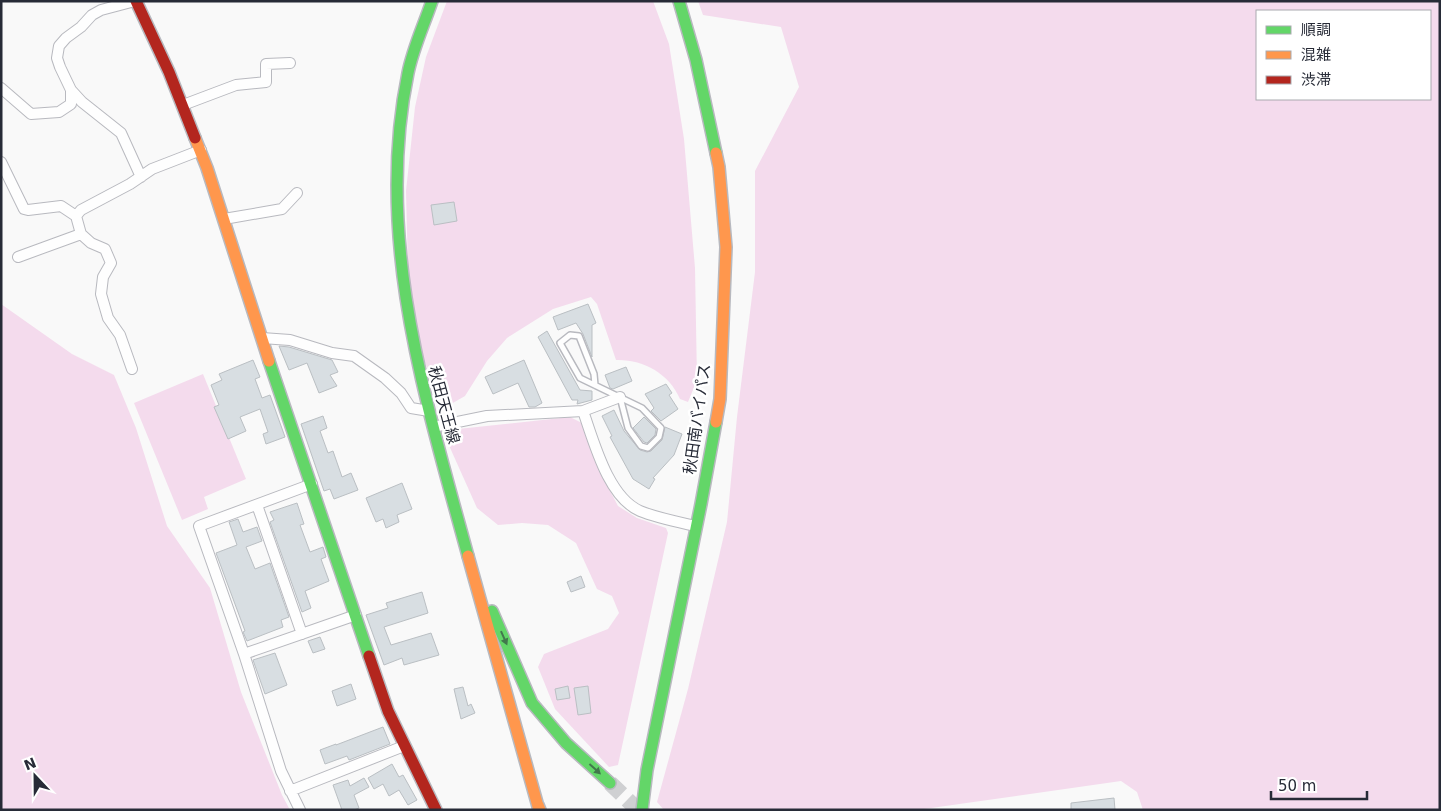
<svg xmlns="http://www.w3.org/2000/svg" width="1441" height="811" font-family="'DejaVu Sans','Noto Sans JP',sans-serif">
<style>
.green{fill:#f4dbed;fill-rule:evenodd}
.building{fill:#d8dee2;stroke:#babfc3}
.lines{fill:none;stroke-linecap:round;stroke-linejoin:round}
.primary-tunnel{stroke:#cfd0d2;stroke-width:16;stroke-dasharray:16 8;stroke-linecap:butt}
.lane-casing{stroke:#b8b9bf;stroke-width:8}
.street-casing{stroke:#b8b9bf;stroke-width:12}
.fast-casing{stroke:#b8b9bf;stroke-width:14}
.slow-casing{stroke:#b8b9bf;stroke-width:14}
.jam-casing{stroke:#b8b9bf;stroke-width:14}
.lane{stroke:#fefefe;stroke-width:5}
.street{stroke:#fefefe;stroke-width:10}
.fast{stroke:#63d668;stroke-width:11}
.slow{stroke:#ff974d;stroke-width:11}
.jam{stroke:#b3261e;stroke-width:11}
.oneway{fill:#42784d}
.labels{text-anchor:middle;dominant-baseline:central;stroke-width:5;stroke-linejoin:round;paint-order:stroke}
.street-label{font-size:16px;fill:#272b37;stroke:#fff}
</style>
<rect width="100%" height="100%" fill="#f9f9f9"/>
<path class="green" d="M447,1h206l16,43 15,95 11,129 2,112 -9,22 -8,-3c-11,-26 -38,-40 -64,-39l-19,-56 -6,-7 -38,12 -46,29 -20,23 -22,35 -14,8 -11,-4 -21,-52 -11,-74 -2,-83 9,-84 11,-50z
M698,1h742v809h-297l-6,-18 -16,-11 -204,29h-253l-7,-8 31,-113 39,-167 10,-105 18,-145v-101l44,-84 -18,-60 -78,-12zM1257,11h173v88h-173z
M1,304l71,50 42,21 22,53 31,98 43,62 31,104 41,103 8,15h-289z
M203,374l43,105 -42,18 4,12 -26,11 -48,-117z
M570,417l12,6 26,64 10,19 19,12 29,10 2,5 -50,232 -9,2 -54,-58 -17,-42 6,-13 64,-25 11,-16 -7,-17 -15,-7 -21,-46 -28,-18 -26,-2 -24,2 -21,-17 -30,-67 11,-12z"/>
<path class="building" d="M454,202l3,19 -23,4 -3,-20z
M588,304l8,19 -4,2v32l-9,-23 -7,-11 -18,7 -5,-13z
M547,331l33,59 12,1v9l-15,4 1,-4h-6l-34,-63z
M279,346l10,1 43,13 6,12 -8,3 7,11 -18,7 -12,-30 -18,7z
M253,360l7,17 -5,2 7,19 8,-3 15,42 -19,7 -3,-10 5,-2 -8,-23 -20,8 6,14 -18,8 -14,-32 5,-2 -8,-20 11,-5 -3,-6z
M524,360l18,43 -7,4h-6l-11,-24 -25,11 -8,-17z
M626,367l6,14 -19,8 -3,-1 -5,-13z
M666,384l6,9 -3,2 9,14 -17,12 -10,-10 3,-3 -9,-14z
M614,410l10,21 16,19 7,2 4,-1 11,-11 3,-13 17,7 -8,21 -21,23 2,1 -6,10 -16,-10 -23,-42 2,-1 -10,-20z
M323,416l4,12 -7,3 8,22 5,-2 9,26 9,-4 7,17 -24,9 -4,-10 -6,2 -23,-67z
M644,417l12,12 -1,6 -8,8 -3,-1 -11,-14z
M402,483l10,26 -15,6 2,7 -13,6 -3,-9 -7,3 -10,-24z
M297,503l7,21 -4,1 10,27 13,-5 3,10 -5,2 8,22 -24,10 6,17 -9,4 -32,-90 4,-2 -4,-8z
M238,519l5,13 14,-5 5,14 -16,6 9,22 15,-6 19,54 -8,3 2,7 -36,14 -4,-9 2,-1 -29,-78 21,-8 -8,-23z
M581,576l4,11 -14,5 -4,-10z
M422,592l6,21 -44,14 7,18 40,-12 8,22 -35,10 -2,-7 -18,7 -18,-50 22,-7 -2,-5z
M320,637l5,12 -12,4 -5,-12z
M275,653l12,32 -22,9 -12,-34z
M351,684l5,15 -19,7 -5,-15z
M568,686l2,12 -13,2 -2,-11z
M588,686l3,27 -13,2 -4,-27z
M463,687l5,19 3,-2 4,9 -14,6 -7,-30z
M383,727l7,17 -41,16 -2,-4 -22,8 -5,-14 16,-6v1z
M392,764l7,13 4,-2 14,25 -9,5 -9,-15 -10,6 -6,-12 -9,5 -6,-11z
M364,778l5,9 -15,8 5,13 -5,2h-12l-9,-25 15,-5 2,6z
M1114,798l1,12h-44v-7z"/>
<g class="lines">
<path class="primary-tunnel" d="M610,783l28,27"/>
<defs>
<path id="lane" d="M595,385l-1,-11 -15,-38 -9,-1 -10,8 20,35 62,30 19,20 -2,9 -11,11 -7,-2 -13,-18 -8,-31"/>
<path id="street" d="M1,88l30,26 28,-2 12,-8v-14l-11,-23 -3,-9 2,-12 7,-8 15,-11 11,-12 9,-5 34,-9
M71,90l11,12 39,31 20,44
M183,105l53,-20 30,-3v-18l24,-1
M1,162l23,47 4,1 33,-4 15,10
M224,219l58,-10 15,-16
M18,257l63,-23
M262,338l28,2 42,13 22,3 31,22 16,15 10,15 18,3
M132,369l-12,-34 -12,-17 -7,-24 2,-17 8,-14 -6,-14 -14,-6 -10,-9 -5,-18 5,-6 49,-26 22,-15 49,-19
M583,411c11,31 25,86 57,100 17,7 38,11 56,15
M433,427l54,-11 96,-5 37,-14
M257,505l45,129
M244,654l112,-39
M290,791l114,-45
M300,810l-19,-39 -37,-117 -45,-128 113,-42"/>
<path id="fast" d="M432,1c-8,24 -19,47 -24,72 -34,164 17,325 60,483
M679,1l17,59 20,93
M269,361l100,295
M492,611l40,92 34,40 44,40
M642,810l5,-40 54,-266 15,-82"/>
<path id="slow" d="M195,138l12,30 62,193
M716,422l4,-23 6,-152 -7,-80 -3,-14
M468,556l71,254
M538,805l2,5"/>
<path id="jam" d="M136,1l33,71 26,66
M369,656l19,55 48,99"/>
</defs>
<use href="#lane" class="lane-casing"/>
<use href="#street" class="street-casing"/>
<use href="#fast" class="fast-casing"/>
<use href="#slow" class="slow-casing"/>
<use href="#jam" class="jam-casing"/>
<use href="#lane" class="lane"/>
<use href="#street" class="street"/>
<use href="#fast" class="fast"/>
<use href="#slow" class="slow"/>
<use href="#jam" class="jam"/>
</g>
<defs><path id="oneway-solid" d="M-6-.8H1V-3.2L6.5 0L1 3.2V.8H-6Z" transform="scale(1.25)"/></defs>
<g class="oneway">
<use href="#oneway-solid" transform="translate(504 638) rotate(66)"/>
<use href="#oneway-solid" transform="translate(595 769) rotate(42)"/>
</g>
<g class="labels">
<g class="street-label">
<text transform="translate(444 405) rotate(75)">秋田天王線</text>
<text transform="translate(697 419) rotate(-82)">秋田南バイパス</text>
</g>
</g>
<rect width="1441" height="811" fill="none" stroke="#272b37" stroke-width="5"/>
<rect x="1256" y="10" width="175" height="90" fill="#ffffff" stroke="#a9aaaf"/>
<rect x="1266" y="26" width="25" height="8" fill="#63d668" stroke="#a9aaaf"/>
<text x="1301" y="35" font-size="15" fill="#272b37">順調</text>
<rect x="1266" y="51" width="25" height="8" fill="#ff974d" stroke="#a9aaaf"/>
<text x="1301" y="60" font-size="15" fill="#272b37">混雑</text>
<rect x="1266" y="76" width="25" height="8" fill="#b3261e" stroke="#a9aaaf"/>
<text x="1301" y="85" font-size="15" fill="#272b37">渋滞</text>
<g transform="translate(35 776) rotate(338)" stroke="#ffffff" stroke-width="4" paint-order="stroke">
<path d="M0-4L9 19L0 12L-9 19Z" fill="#272b37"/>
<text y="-8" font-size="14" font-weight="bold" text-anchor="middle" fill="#272b37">N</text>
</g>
<path d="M1271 791v8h96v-8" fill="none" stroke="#272b37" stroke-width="2.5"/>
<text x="1278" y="791" font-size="15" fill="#272b37" stroke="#ffffff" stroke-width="4" paint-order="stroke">50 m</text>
</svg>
